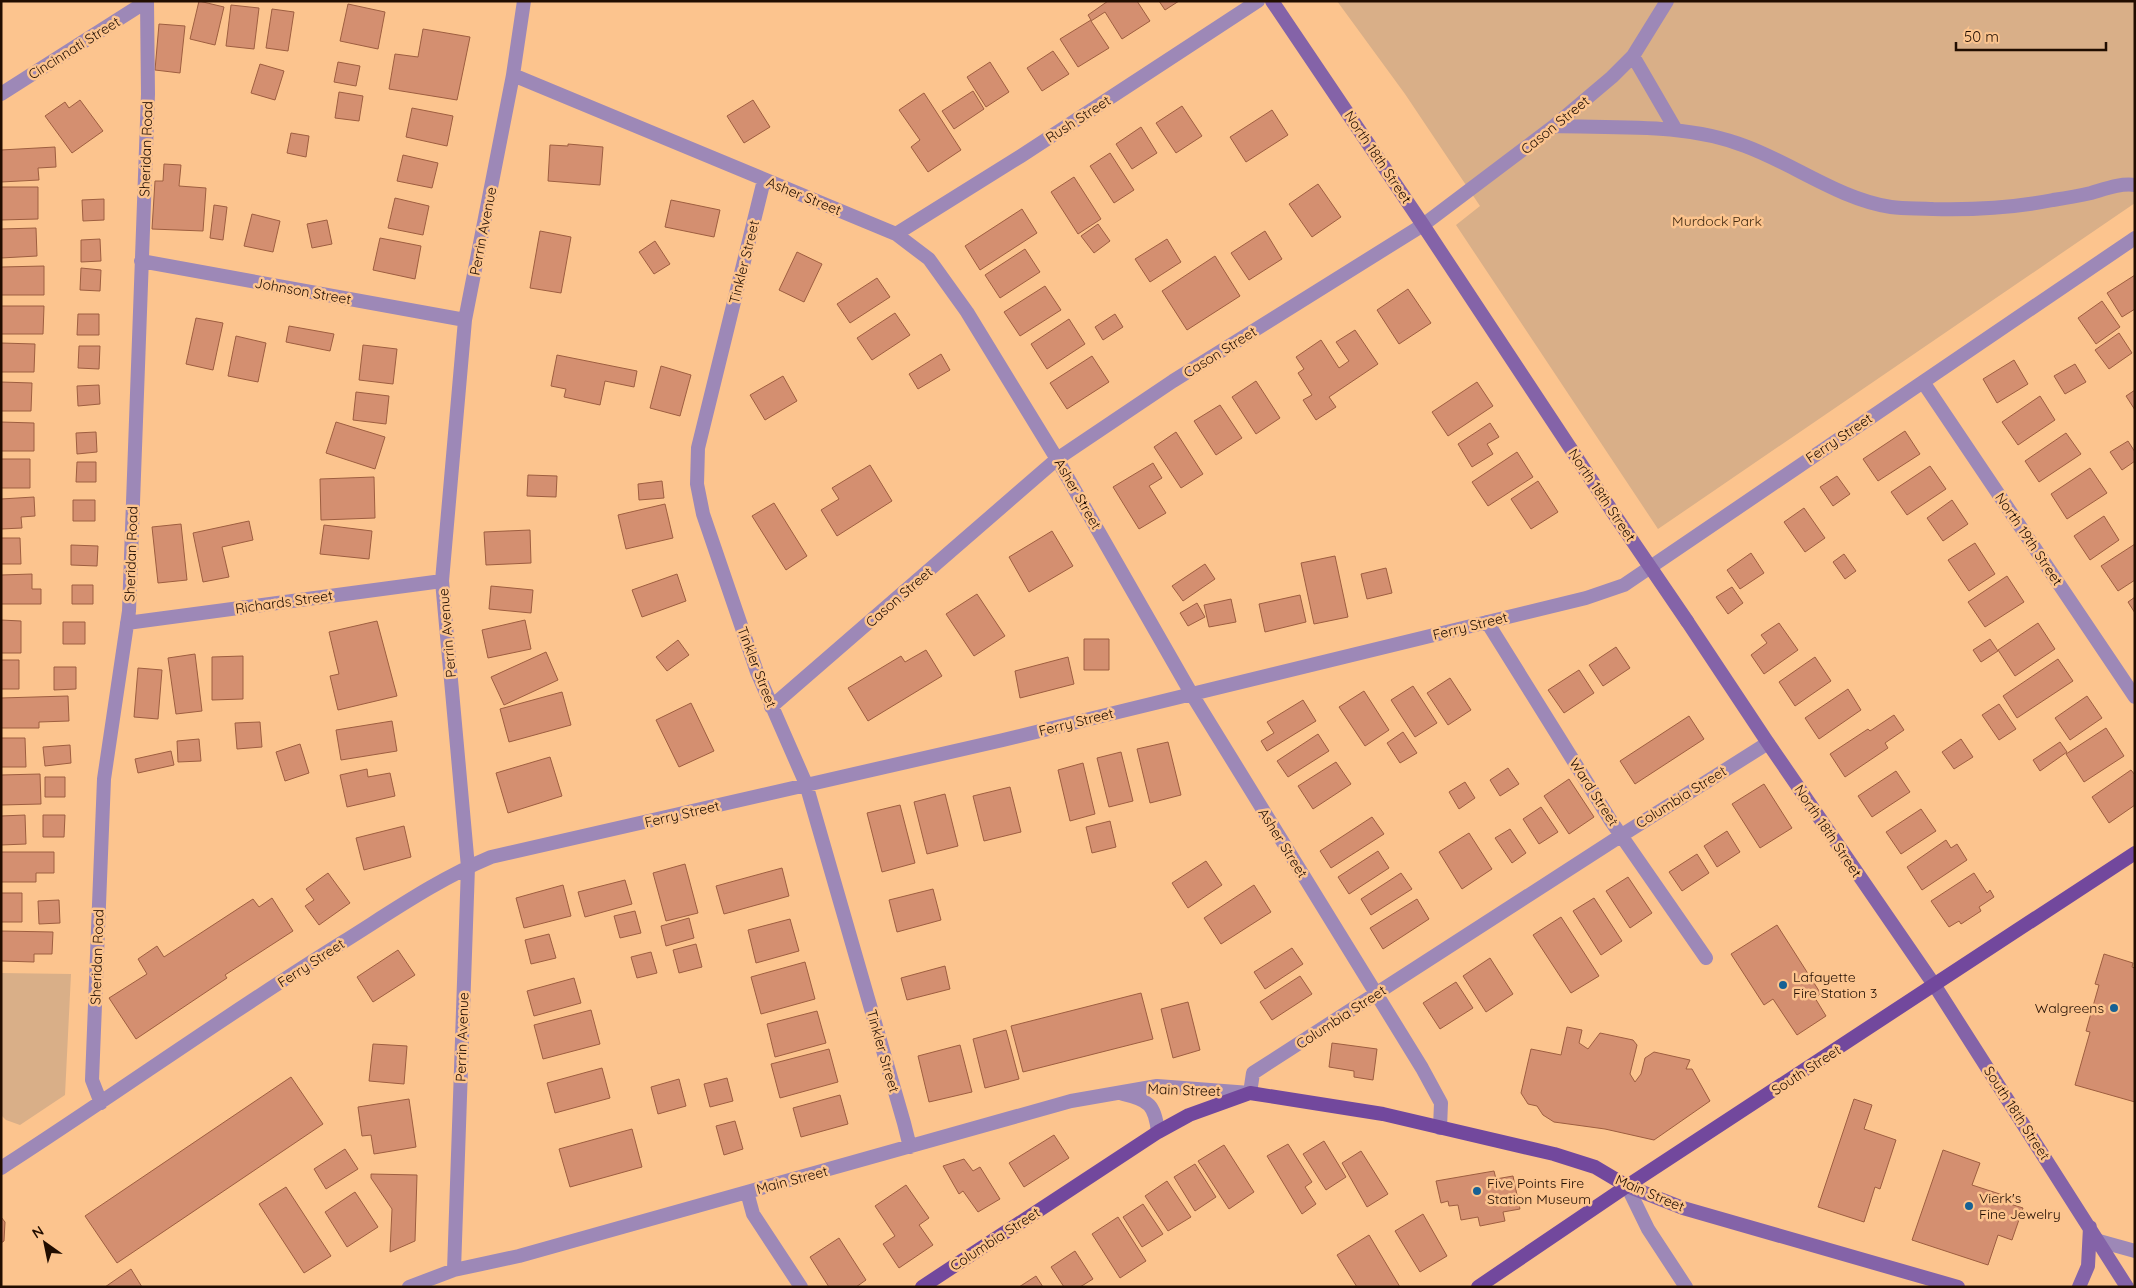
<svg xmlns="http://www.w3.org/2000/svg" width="2136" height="1288" font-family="Quicksand,sans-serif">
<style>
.green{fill:#d9af88}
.building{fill:#d48f70;stroke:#9e5e40}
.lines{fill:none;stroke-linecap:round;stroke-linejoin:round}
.minor{stroke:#9d88b7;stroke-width:14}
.secondary{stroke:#8463a8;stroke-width:14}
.primary{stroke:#72489d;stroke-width:14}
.secondary-bridge{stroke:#8463a8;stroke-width:14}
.poi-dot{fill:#176194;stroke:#fcc48e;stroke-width:2}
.labels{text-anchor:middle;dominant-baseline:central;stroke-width:5;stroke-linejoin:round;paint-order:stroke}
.street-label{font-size:14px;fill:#210d00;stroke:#fcc48e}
.park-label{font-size:14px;fill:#442c13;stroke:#fcc48e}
.poi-label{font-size:14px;fill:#210d00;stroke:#fcc48e;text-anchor:start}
</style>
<rect width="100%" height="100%" fill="#fcc48e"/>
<path class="green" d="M1337,1h798v202l-477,326 -202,-304 24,-19 -75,-112z
M1,973l70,1 -6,121 -45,30 -14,-5 -5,-5z"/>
<path class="building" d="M199,1l25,6 -9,38 -25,-6z
M1108,1h29l13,20 -28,18 -17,-27 -14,9 18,27 -31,19 -18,-28 31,-19 -3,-5z
M1159,1h20l-14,9z
M348,4l37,8 -7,37 -38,-8z
M231,5l28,3 -5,41 -28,-3z
M272,9l22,3 -6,39 -22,-3z
M159,24l26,2 -5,47 -25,-3z
M423,29l47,8 -13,63 -68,-11 6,-35 23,3z
M1053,51l16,23 -27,17 -15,-23z
M338,62l22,4 -4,20 -22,-4z
M990,62l19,30 -23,15 -19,-30z
M260,64l24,7 -9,29 -24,-7z
M973,91l11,18 -30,20 -12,-18z
M339,92l24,4 -4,25 -24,-3z
M924,93l37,57 -33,22 -17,-25 9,-7 -21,-30z
M80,100l23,31 -31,22 -27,-37 20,-14 4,6z
M753,100l17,27 -26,16 -17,-27z
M1182,106l20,30 -26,17 -20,-30z
M412,108l41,8 -6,30 -41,-9z
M1272,110l16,25 -42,27 -16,-25z
M1141,127l16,26 -25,16 -16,-25z
M291,133l18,3 -3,21 -19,-4z
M568,144l35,3 -3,38 -52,-4 2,-36 18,1z
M55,147l1,20 -18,1 1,12 -38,2v-32z
M1110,153l24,37 -20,13 -24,-37z
M403,155l35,8 -6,25 -35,-7z
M164,164l17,1 -2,21 27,2 -3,43 -51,-2 3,-48h8z
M1074,177l27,42 -23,15 -27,-42z
M1318,184l23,33 -29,20 -23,-33z
M1,187h37v32l-37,1z
M395,198l34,8 -6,29 -35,-7z
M104,199v21l-21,1 -1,-21z
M671,200l49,10 -6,27 -49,-10z
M214,205l13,2 -4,33 -13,-2z
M1022,209l15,24 -57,37 -15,-24z
M252,214l28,7 -7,31 -29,-6z
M327,220l5,24 -20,4 -5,-24z
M1098,224l12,17 -16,12 -13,-17z
M36,228l1,28 -36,2v-29z
M540,231l31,6 -10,56 -31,-5z
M1265,231l17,28 -33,21 -18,-27z
M380,238l41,8 -6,33 -42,-9z
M100,239l1,22 -20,1v-22z
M1167,239l14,23 -31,20 -15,-23z
M655,241l15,23 -16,10 -15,-22z
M1025,249l15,23 -40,26 -15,-23z
M797,252l25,12 -18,38 -25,-12z
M1215,256l25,40 -53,34 -25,-39z
M44,266v29h-43v-28z
M81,268l20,2 -1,21 -20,-1z
M2135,275v34l-13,8 -15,-24z
M877,278l13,19 -40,26 -13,-19z
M1045,286l16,24 -41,26 -16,-24z
M1408,289l23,34 -32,21 -22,-34z
M2102,301l18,26 -24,17 -18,-26z
M1,306h43l-1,28h-42z
M895,313l15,22 -38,25 -15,-22z
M78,314h21v21h-22z
M1115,314l8,13 -20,13 -8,-13z
M196,318l27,5 -10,47 -27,-6z
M1069,319l16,25 -38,25 -16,-25z
M289,326l45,8 -4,17 -44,-9z
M1355,330l23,34 -49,33 7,10 -20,13 -13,-20 9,-5 -14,-22 6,-4 -8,-12 25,-17 18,28 10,-7 -13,-19z
M2119,333l13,20 -23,16 -14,-19z
M236,336l30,7 -8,39 -30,-6z
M1,343l34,1 -1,28h-33z
M363,345l34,4 -4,35 -34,-4z
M79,346h21l-1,23 -21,-1z
M941,354l9,16 -32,19 -9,-15z
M557,355l80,16 -3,16 -29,-6 -5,24 -36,-8 2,-8 -15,-3z
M1092,356l17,26 -42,27 -17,-26z
M2014,360l14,24 -31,19 -14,-24z
M2075,364l11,18 -21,12 -11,-18z
M661,366l30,9 -11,41 -30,-8z
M783,376l14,25 -32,19 -15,-25z
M1256,381l24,37 -24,16 -24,-37z
M1,382l31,1 -1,28h-30z
M1477,382l16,24 -45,30 -16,-24z
M99,385l1,19 -22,2 -1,-20z
M2135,390v20l-9,-14z
M356,392l33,4 -3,28 -33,-4z
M2040,396l15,24 -37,25 -16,-23z
M1220,405l22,33 -26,17 -22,-34z
M1,422l33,1v28h-33z
M336,422l49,15 -10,32 -49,-16z
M1490,423l9,14 -12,7 6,10 -21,13 -14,-23z
M1905,431l15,23 -42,27 -15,-22z
M96,432l1,20 -20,2 -1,-21z
M1176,432l27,42 -22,14 -27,-41z
M2066,433l15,21 -42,28 -14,-21z
M2128,441l7,11v9l-13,9 -12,-18z
M1517,452l16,25 -45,29 -16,-24z
M1,459h29v29h-29z
M77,462h19v20h-20z
M1153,463l9,15 -13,8 17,27 -27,16 -26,-42z
M870,465l22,36 -55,35 -16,-26 18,-11 -7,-11z
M1930,466l16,23 -39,26 -16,-23z
M2090,468l17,25 -40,26 -16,-25z
M528,475l29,1 -1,21 -29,-1z
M1837,476l13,18 -17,12 -13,-19z
M374,477l1,41 -54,2 -1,-41z
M662,481l2,17 -25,2 -1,-16z
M1538,481l20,31 -27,17 -20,-30z
M34,497l1,19 -14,1 1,11 -21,1v-30z
M73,500h22v21h-22z
M1952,500l16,24 -25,17 -16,-23z
M774,503l33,53 -21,14 -34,-54z
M665,504l8,34 -47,11 -8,-34z
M1804,508l21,30 -20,14 -21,-30z
M2104,516l15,24 -29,20 -16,-24z
M249,521l4,19 -31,7 7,30 -26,5 -10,-49z
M181,524l6,56 -29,3 -6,-56z
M324,525l48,6 -3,28 -49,-5z
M530,530l1,33 -45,2 -2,-33z
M1052,531l21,35 -44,26 -20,-35z
M1,538h19l1,26h-20z
M1975,543l20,31 -26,17 -21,-31z
M2135,544v36l-17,11 -17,-25z
M71,545l27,1 -1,20 -26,-1z
M1751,553l13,20 -24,16 -13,-19z
M1844,554l12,17 -11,8 -12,-17z
M1335,556l13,61 -34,7 -13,-61z
M1205,564l10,15 -32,22 -11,-15z
M1386,568l6,25 -25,6 -6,-25z
M32,574v15h9v15h-40v-29z
M677,574l9,27 -44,16 -10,-27z
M2007,576l17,26 -39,25 -17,-25z
M72,585h21v19h-21z
M491,586l42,4 -2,23 -42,-4z
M1732,587l11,16 -15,11 -12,-17z
M977,594l28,42 -31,20 -28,-42z
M1300,595l6,27 -41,10 -6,-28z
M2135,597v16l-7,-11z
M1231,599l5,23 -27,5 -5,-22z
M1197,603l8,14 -17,9 -8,-13z
M1,620l20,1v32h-20z
M525,620l6,29 -43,9 -6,-28z
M377,621l20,75 -59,14 -8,-34 9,-2 -10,-42z
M63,622h22v22h-22z
M1779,623l19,27 -34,24 -13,-19 16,-12 -6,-8z
M2038,623l17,26 -40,27 -17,-26z
M1084,639h25v31h-25z
M1990,639l8,12 -17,11 -8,-12z
M678,640l11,15 -22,16 -11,-14z
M1616,647l14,21 -27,18 -14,-21z
M926,650l16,26 -74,45 -20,-33 53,-32 4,6z
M546,652l12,28 -54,25 -13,-28z
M195,654l7,57 -26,3 -8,-56z
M243,656v43l-31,1v-43z
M1068,657l6,27 -54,14 -5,-27z
M1815,657l16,24 -36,25 -16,-24z
M2058,659l15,22 -56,37 -14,-22z
M1,660h18v29h-18z
M54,667h22v22l-22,1z
M138,668l24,2 -4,49 -24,-2z
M1579,670l15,23 -30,20 -16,-23z
M1450,678l21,32 -23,15 -21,-32z
M1413,686l24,37 -22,14 -24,-37z
M1848,689l13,21 -42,29 -14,-21z
M1364,691l25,39 -24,16 -26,-39z
M562,692l9,33 -62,17 -9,-33z
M68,696l1,25 -30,1v6h-38v-30z
M2087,696l15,22 -32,22 -15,-22z
M1303,700l13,21 -49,30 -6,-10 13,-8 -7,-11z
M691,703l23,48 -35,16 -23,-47z
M1999,704l17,25 -17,11 -17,-25z
M1894,715l10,15 -19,13 3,5 -43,29 -15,-23 38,-25 2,2z
M1689,716l15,23 -69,45 -15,-23z
M392,721l5,30 -56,9 -5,-30z
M260,722l2,25 -25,2 -2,-26z
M2106,728l18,28 -40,26 -18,-28z
M1403,732l14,21 -17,10 -13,-20z
M1318,734l11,17 -41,26 -11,-16z
M1,738h24l1,29h-25z
M199,739l2,22 -23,1 -1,-21z
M1961,739l12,18 -19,12 -12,-17z
M1168,742l13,53 -31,8 -13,-54z
M2060,742l7,10 -27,19 -7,-11z
M300,744l9,29 -24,8 -9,-29z
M70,745l1,18 -26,3 -2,-19z
M171,751l3,14 -36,8 -3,-14z
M1121,752l12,49 -24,6 -12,-49z
M550,757l12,39 -54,17 -12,-40z
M1336,762l15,22 -38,25 -15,-23z
M1083,763l12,51 -25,7 -12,-51z
M1508,768l11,16 -19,12 -10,-16z
M367,769l1,8 22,-4 5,23 -48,11 -7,-32z
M2131,770l4,5v30l-26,18 -17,-26z
M1896,771l14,21 -38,25 -14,-21z
M40,774l1,30 -40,1v-30z
M45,777h20v20h-20z
M1569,779l25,38 -25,17 -25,-38z
M1465,782l10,16 -16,11 -10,-17z
M1764,784l28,44 -32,20 -28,-44z
M1010,787l11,45 -37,9 -11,-45z
M945,794l13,52 -31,8 -13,-52z
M900,805l15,58 -33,9 -15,-59z
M1541,807l17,25 -19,12 -16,-25z
M1921,809l15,22 -35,23 -15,-22z
M25,815l1,29 -25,1v-29z
M43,815h22l-1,22h-21z
M1372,817l12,17 -53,34 -11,-17z
M1110,821l6,26 -24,6 -6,-26z
M404,826l7,31 -47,13 -8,-32z
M1510,829l16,24 -14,10 -17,-25z
M1727,831l13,21 -23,15 -13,-21z
M1469,833l23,36 -30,20 -23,-37z
M1946,840l5,8 6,-4 10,16 -45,30 -15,-23z
M1378,851l11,17 -40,26 -11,-17z
M1,852h53v21h-18v9h-35z
M1697,854l12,19 -27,18 -13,-19z
M1206,861l16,24 -34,23 -16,-25z
M685,864l13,49 -32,8 -13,-48z
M782,868l7,28 -65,18 -8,-28z
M328,873l22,30 -31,22 -14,-19 9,-6 -8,-11z
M1401,873l11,16 -41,26 -10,-16z
M1974,873l13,20 3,-3 4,7 -15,10 2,4 -20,13 -2,-3 -10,6 -18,-26z
M1628,877l24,36 -22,15 -24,-37z
M625,880l7,24 -47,13 -7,-25z
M563,885l8,31 -47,12 -8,-30z
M1254,885l17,27 -50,32 -17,-26z
M933,889l8,31 -44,12 -8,-32z
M1,893h21v29h-21z
M272,898l21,33 -68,44 2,3 -91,61 -27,-41 38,-24 -9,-15 19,-13 7,11 89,-58 6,8z
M1594,898l28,43 -21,14 -28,-44z
M1417,899l12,20 -46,30 -13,-21z
M59,900l1,23 -21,1 -1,-23z
M635,911l6,22 -21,5 -6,-22z
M1561,917l38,59 -28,17 -38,-58z
M689,918l5,20 -28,8 -5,-20z
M790,919l9,32 -43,12 -8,-33z
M1777,925l44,69 -6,4 11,18 -29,19 -24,-36 -9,6 -33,-51z
M1,931l52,1 -1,22h-18v8l-33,-1z
M549,934l7,24 -25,6 -6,-24z
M696,944l6,23 -23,6 -6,-23z
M1292,948l11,16 -38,25 -11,-17z
M398,950l17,25 -42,27 -16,-25z
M651,952l6,21 -20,5 -6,-21z
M2104,954l29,9 -1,4 3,1v134l-60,-17 15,-53 -4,-1 13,-46 -4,-1z
M1490,958l23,36 -27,18 -23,-36z
M805,962l10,37 -54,15 -10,-37z
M945,966l5,23 -43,11 -6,-22z
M1300,976l12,18 -40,26 -12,-18z
M574,978l7,25 -47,13 -7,-25z
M1456,982l17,26 -33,21 -17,-26z
M1141,993l12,46 -130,33 -12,-46z
M1188,1002l12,48 -27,8 -12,-49z
M591,1010l9,34 -57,15 -9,-34z
M817,1011l9,32 -51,14 -8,-33z
M1567,1027l15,3 -3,13 9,6 12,-16 33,7 4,5 -7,29 5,8 6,-8 4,-16 9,-6 36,8 -4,9h6l18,32 -56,39 -49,-11 -51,-7 -11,-7 -6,-9 -9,-2 -7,-11 10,-44 30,6z
M1006,1030l13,49 -34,9 -12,-49z
M1332,1043l45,6 -4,31 -19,-3v-6l-25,-4z
M373,1044l34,2 -3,38 -35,-3z
M960,1045l12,47 -43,10 -11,-46z
M829,1049l9,33 -58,16 -9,-34z
M602,1068l8,30 -55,15 -8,-30z
M291,1077l32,47 -206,139 -32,-47z
M727,1078l6,23 -23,6 -6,-23z
M679,1079l7,27 -28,8 -7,-27z
M840,1095l8,29 -47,13 -8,-29z
M409,1099l7,48 -42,7 -3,-19 -9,1 -4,-29z
M1854,1099l18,6 -8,24 32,11 -16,49 -5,-2 -11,35 -46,-15z
M735,1121l8,28 -19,6 -8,-29z
M632,1129l10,38 -72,20 -11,-38z
M1054,1135l15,23 -45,29 -15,-24z
M1324,1141l22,36 -20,13 -23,-36z
M1288,1144l24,38 -7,5 11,17 -14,10 -35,-58z
M1224,1145l30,47 -25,17 -31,-48z
M345,1149l13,20 -32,20 -12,-20z
M1943,1150l37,13 -8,22 37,12 -2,6 16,5 -11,32 -14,-5 -10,30 -76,-25z
M1361,1151l27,43 -21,13 -25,-44z
M964,1159l9,12 7,-4 20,32 -22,13 -15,-21 -4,3 -16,-28z
M1195,1164l21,33 -21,14 -21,-34z
M1494,1171l2,8 17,-3 7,33 -17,3 2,9 -25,5 -2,-9 -17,3 -3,-15 -9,1 -1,-5 -7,2 -5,-22z
M371,1174l46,1 -2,66 -25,11 2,-43 -21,-31z
M1167,1181l24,36 -23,14 -23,-35z
M906,1185l23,33 -10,7 14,20 -34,23 -16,-24 12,-8 -20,-30z
M286,1187l45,69 -27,17 -45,-69z
M355,1192l23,35 -31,20 -22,-35z
M1143,1204l20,30 -21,13 -19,-30z
M1423,1214l24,42 -27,16 -25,-41z
M1,1217l4,5 -1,19 -3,2z
M1118,1217l28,44 -26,17 -28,-44z
M1369,1235l31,52h-43l-20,-32z
M839,1238l27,42 -10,7h-27l-19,-30z
M1075,1251l18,28 -13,8h-16l-13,-20z
M131,1269l11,18h-37z
M1036,1276l7,11h-24z"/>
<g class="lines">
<path class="minor" d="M1633,56l43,74
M513,75l383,159 33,25 38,53 90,147 134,234 231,375 19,35 -1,25
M1,94l146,-93
M1554,126c63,2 132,-3 191,20 49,18 94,53 146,61 14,2 28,1 42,2 41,1 80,-1 120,-9 13,-2 25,-4 38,-7 14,-4 29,-10 44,-8
M764,180l-66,268 -1,36 6,30 54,158 49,112 98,339 6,24
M896,234l125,-78 237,-155
M141,261l324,59
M1923,382l212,315
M1487,622l124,199 95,137
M127,623l315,-42
M771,707l286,-248 116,-78 250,-156 131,-99 58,-49 21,-21 34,-55
M1123,1094c26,6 32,11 35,38
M101,1103l-9,-23 12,-301 25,-168 19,-517 -1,-92
M1,1168c115,-74 226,-154 342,-226 48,-30 95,-63 148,-85l512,-117 583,-142 38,-13 511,-347
M1627,1186l21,43 38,58
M747,1192l6,22 48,73
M2099,1241l36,10
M454,1270l14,-403 -26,-286 23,-261 48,-245 11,-74
M409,1287l45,-17 65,-14 552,-155 86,-15 93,7 3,-20 369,-238 146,-92"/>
<path class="secondary" d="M1272,1l151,224 189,286
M1687,621l81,122 167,243 192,301
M1627,1186l56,22 275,79
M2079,1287l9,-21 2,-39"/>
<path class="primary" d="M922,1287l236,-155 31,-17 61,-22 133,21 171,40 41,13 32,19
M1478,1287l149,-101 508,-333"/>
<path class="secondary-bridge" d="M1612,511l75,110"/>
</g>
<g class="poi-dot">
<circle cx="1783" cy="985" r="5"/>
<circle cx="2114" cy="1008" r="5"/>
<circle cx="1477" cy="1191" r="5"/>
<circle cx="1969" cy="1206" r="5"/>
</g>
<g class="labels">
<g class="street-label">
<text transform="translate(74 48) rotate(-32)">Cincinnati Street</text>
<text transform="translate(1078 119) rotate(-33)">Rush Street</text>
<text transform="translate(1555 125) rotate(-39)">Cason Street</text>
<text transform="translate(146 149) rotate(-88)">Sheridan Road</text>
<text transform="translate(1378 157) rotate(56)">North 18th Street</text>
<text transform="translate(804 196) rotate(22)">Asher Street</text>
<text transform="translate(483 231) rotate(-79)">Perrin Avenue</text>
<text transform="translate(744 262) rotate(-76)">Tinkler Street</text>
<text transform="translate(303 291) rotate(10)">Johnson Street</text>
<text transform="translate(1220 352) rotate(-32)">Cason Street</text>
<text transform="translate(1839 438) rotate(-34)">Ferry Street</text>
<text transform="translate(1078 494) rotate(60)">Asher Street</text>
<text transform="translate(1602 495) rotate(56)">North 18th Street</text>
<text transform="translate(2029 539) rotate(56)">North 19th Street</text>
<text transform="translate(131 554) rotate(-88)">Sheridan Road</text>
<text transform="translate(899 597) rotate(-41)">Cason Street</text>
<text transform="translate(284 602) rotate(-8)">Richards Street</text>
<text transform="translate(1470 626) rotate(-14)">Ferry Street</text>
<text transform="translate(447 633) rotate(-95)">Perrin Avenue</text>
<text transform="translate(757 667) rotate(69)">Tinkler Street</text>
<text transform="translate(1076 722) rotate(-14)">Ferry Street</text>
<text transform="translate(1594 792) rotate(57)">Ward Street</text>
<text transform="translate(1681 797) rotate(-32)">Columbia Street</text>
<text transform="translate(682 814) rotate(-13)">Ferry Street</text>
<text transform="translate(1828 831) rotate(56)">North 18th Street</text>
<text transform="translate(1283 843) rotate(58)">Asher Street</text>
<text transform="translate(97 957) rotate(-88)">Sheridan Road</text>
<text transform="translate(311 963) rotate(-33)">Ferry Street</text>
<text transform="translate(1341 1017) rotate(-33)">Columbia Street</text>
<text transform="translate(462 1037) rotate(-88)">Perrin Avenue</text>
<text transform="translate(883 1051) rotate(74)">Tinkler Street</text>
<text transform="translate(1806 1070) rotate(-33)">South Street</text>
<text transform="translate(1184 1090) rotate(2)">Main Street</text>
<text transform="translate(2017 1113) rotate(57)">South 18th Street</text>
<text transform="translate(792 1180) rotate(-15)">Main Street</text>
<text transform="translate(1650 1193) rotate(23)">Main Street</text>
<text transform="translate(995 1239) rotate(-33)">Columbia Street</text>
</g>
<g class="park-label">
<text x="1717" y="221">Murdock Park</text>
</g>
<g class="poi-label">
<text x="1793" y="977">Lafayette<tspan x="1793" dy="16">Fire Station 3</tspan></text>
<text x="2104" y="1008" text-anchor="end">Walgreens</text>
<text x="1487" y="1183">Five Points Fire<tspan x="1487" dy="16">Station Museum</tspan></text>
<text x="1979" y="1198">Vierk's<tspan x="1979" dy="16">Fine Jewelry</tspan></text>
</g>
</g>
<rect width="2136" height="1288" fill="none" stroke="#210d00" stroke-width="5"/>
<g transform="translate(45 1243) rotate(327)" stroke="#fcc48e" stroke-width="4" paint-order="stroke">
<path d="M0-4L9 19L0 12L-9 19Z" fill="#210d00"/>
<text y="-8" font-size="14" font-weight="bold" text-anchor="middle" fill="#210d00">N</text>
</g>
<path d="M1956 42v8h150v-8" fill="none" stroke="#210d00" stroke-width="2.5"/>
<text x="1964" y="42" font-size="15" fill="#210d00" stroke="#fcc48e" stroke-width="4" paint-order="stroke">50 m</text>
</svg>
